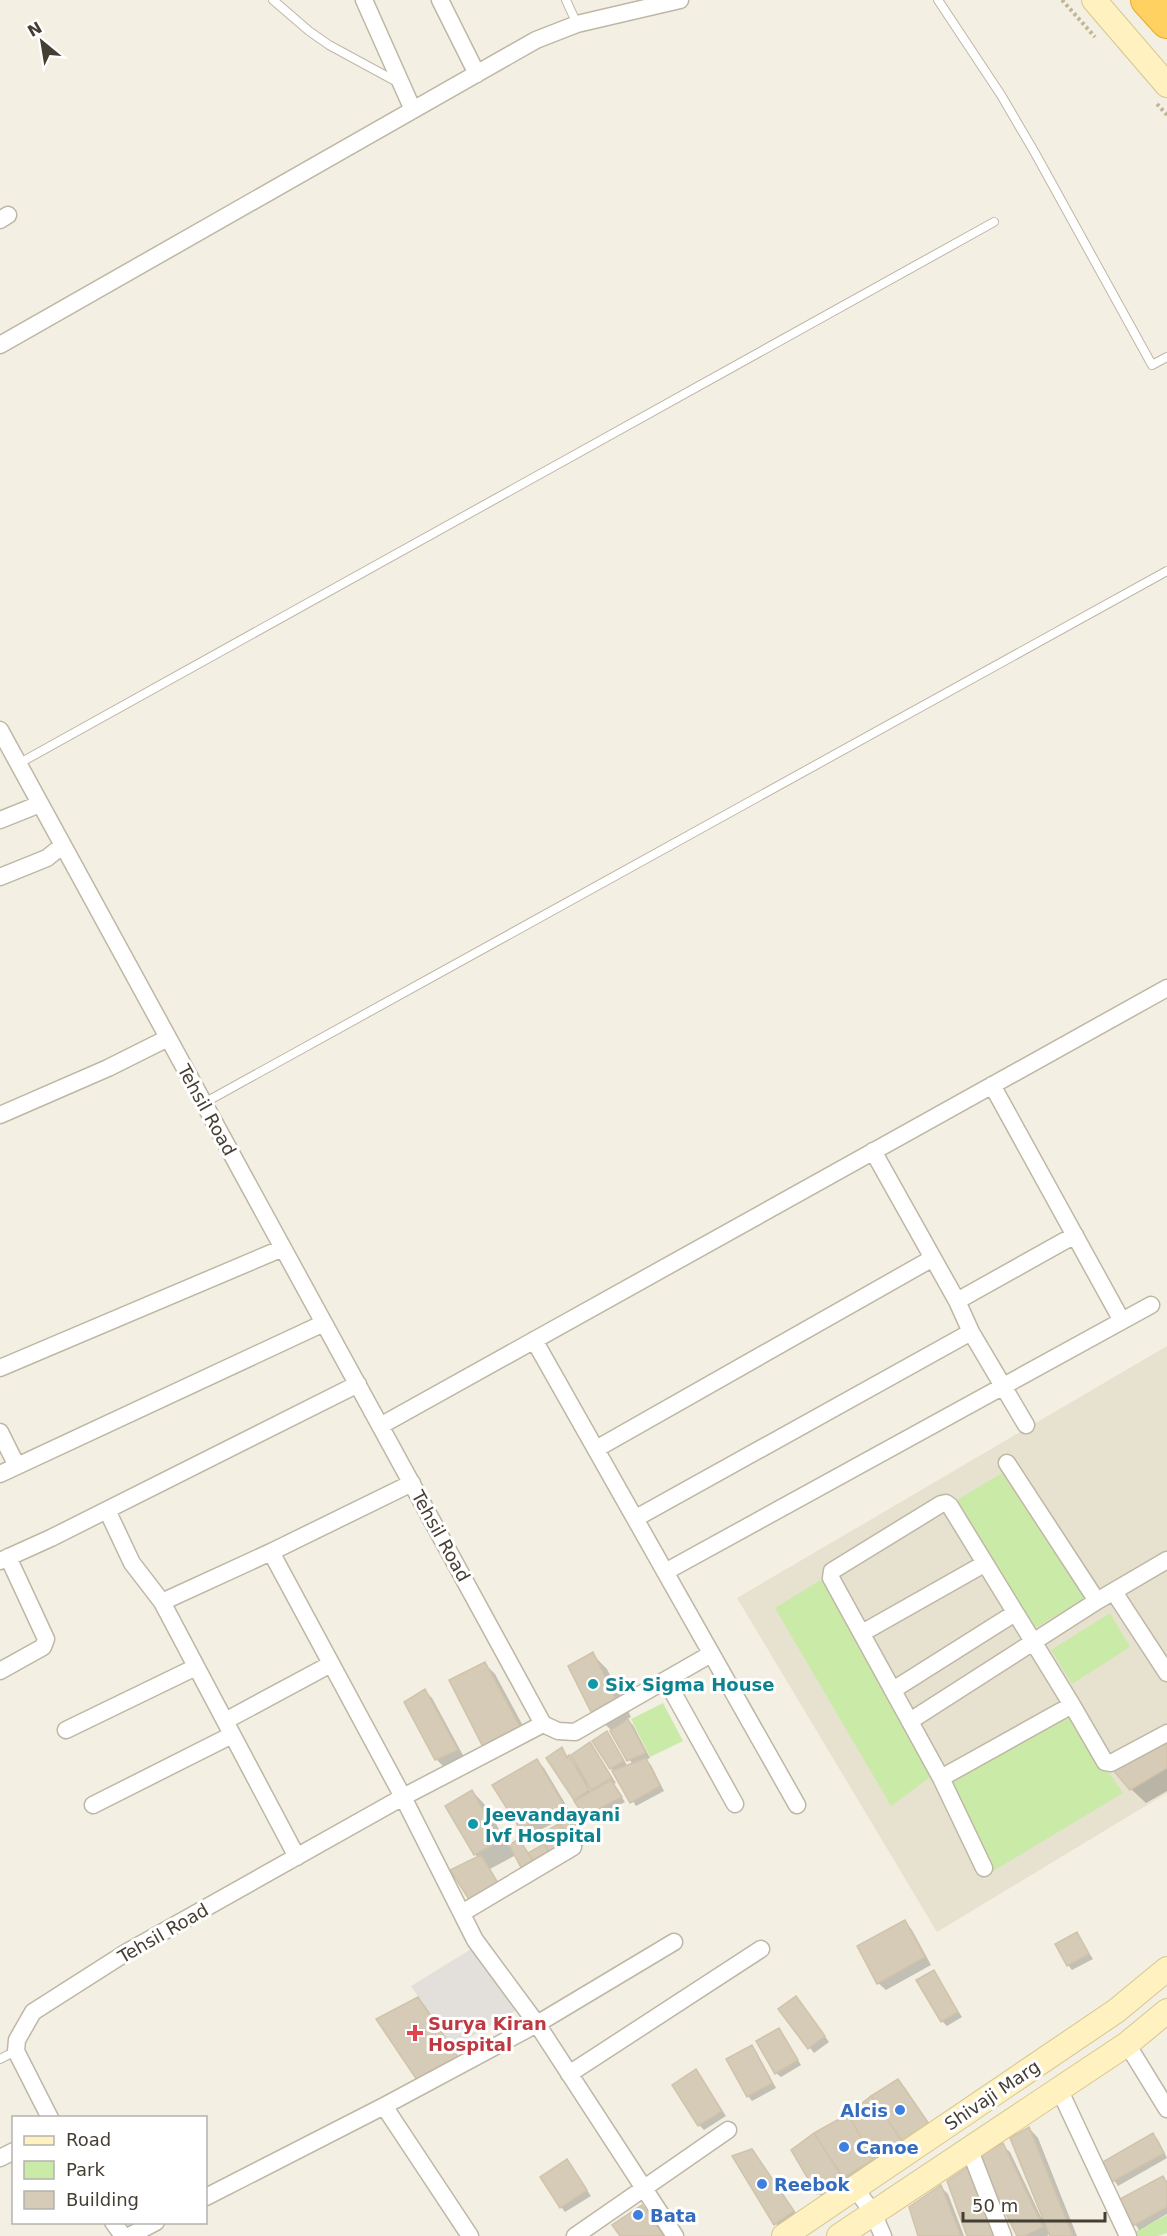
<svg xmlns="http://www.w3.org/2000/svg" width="1167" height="2236" font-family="'DejaVu Sans',sans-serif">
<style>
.residential{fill:#e7e1d0}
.green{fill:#caeba7}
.parking{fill:#e3e0dc}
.shadow{fill:#0003;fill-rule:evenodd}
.building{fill:#d5cbb7;stroke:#d1c3aa;stroke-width:1.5}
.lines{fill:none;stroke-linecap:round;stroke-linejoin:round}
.lane-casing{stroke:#bfb7a5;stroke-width:10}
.street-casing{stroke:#bfb7a5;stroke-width:19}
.secondary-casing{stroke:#d6c68e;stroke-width:26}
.highway-casing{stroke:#e9a926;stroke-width:34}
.path{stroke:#c2b495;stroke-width:4;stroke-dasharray:3 3;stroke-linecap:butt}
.lane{stroke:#fff;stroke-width:8}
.street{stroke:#fff;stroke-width:16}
.secondary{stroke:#fff2c0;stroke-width:24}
.highway{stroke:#ffd161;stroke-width:32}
.culture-dot{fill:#0f9aa8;stroke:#fff;stroke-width:2}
.health-dot{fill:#e0444e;stroke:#fff;stroke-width:2}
.shop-dot{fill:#3f7fe0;stroke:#fff;stroke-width:2}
.labels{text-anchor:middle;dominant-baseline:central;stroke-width:6;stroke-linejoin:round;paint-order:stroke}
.street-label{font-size:18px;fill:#453e33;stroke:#fff}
.culture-label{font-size:18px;font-weight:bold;fill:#0d838f;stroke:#fff;text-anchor:start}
.health-label{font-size:18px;font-weight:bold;fill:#be3a42;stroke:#fff;text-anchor:start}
.shop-label{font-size:18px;font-weight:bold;fill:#366cbe;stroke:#fff;text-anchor:start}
</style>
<rect width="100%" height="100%" fill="#f3efe3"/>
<path class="residential" d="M1167,1346v447l-230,139 -200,-334z"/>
<path class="green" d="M1002,1473l83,126 -55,32 -78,-128z
M824,1578l109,197 -42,31 -116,-198z
M1110,1613l20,34 -58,37 -21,-34z
M663,1703l20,38 -33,16 -19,-38z
M1064,1707l59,86 -135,81 -54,-92z
M1167,2215v18l-9,3h-22l-2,-4z"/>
<path class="parking" d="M476,1946l42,63 -66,39 -41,-62z"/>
<path class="shadow" d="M592,1654l15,15 24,48 -4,2 6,6 17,33 -4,2 5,5 13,26 -28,15 -25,-38 -4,-36 21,35 5,-2 -23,-36 -15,-14z
M485,1664l10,10 34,63 -34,19z
M425,1691l7,7 32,59 -20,10 -7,-7 -31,-57z
M590,1744l26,39 -3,1 12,18 -35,18 -15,-21 -14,-50 17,18zM587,1784l7,8 -3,2z
M1167,1744v47l-21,12 -15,-14z
M537,1761l7,7 44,74 -10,7 -10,-10 5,12 -15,10v-35l8,8 -7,-14 -30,16 -8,-8z
M472,1791l14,15 23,41 9,-6 11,13 14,-8 -11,15 -16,-6 -26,14 11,19 -26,-34z
M905,1922l7,8 19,35 -45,25 -8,-7z
M1077,1934l16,25 -21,11 -4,-5z
M933,1972l29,45 -15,9 -5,-5z
M418,1998l7,8 39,59 -44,17z
M800,2002l29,40 -15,11 -34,-44z
M779,2030l22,35 -20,12 -5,-4z
M751,2046l5,5 20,37 -24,13 -4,-5z
M696,2071l30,45 -22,14 -5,-5z
M898,2081l7,7 30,44 -112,66 -5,-5 31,-77z
M1029,2128l9,10 39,98h-26l-1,-2 -3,2h-28l-17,-91 8,7 31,65 2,-1z
M1153,2135l5,5 9,18 -49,28 -15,-22z
M751,2151l8,8 41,60 -17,13 -7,-8 -41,-67z
M567,2161l24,35 -26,16 -4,-5z
M1163,2177l4,5v32l-28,16 -19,-29z
M941,2187l7,7 16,42h-44z
M642,2207l7,7 16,22h-43z"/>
<path class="building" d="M593,1652l24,50 -24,14 -25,-50z
M485,1662l35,65 -37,20 -34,-67z
M425,1689l33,61 -23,10 -31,-58z
M628,1719l18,34 -19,8 -17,-30z
M607,1731l17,30 -14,8 -18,-28z
M590,1742l22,36 -21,12 -20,-35z
M1167,1742v26l-37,22 -17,-20z
M562,1747l5,11 2,-3 20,35 -15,10 -28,-42z
M646,1758l14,28 -30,17 -18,-32z
M537,1759l28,48 -45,22 -28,-44z
M611,1780l11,17 -38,19 -10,-15z
M472,1790l28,51 -26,14 -29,-49z
M571,1813l13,24 -12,8 -14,-24z
M558,1824l12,22 -18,11 -12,-22z
M519,1839l17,27 -12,7 -15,-28z
M544,1844l7,13 -14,8 -9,-12z
M481,1855l17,28 -28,18 -20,-31z
M905,1920l20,37 -48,27 -20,-38z
M1077,1932l12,22 -22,12 -12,-22z
M934,1970l24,42 -17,10 -25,-42z
M796,1996l29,40 -17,13 -30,-40z
M418,1997l40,60 -39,26 -43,-64z
M779,2028l19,32 -23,14 -19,-33z
M752,2045l20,38 -25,14 -21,-38z
M696,2069l26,42 -24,15 -26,-41z
M898,2079l31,45 -27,17 -31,-45z
M871,2096l31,45 -29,19 -25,-46z
M848,2114l25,46 -30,18 -29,-45z
M1029,2127l44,109h-23l-40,-98z
M814,2133l29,45 -26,16 -26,-44z
M1153,2133l11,20 -52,29 -11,-19z
M1003,2143l40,84 -18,9h-8l-40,-81z
M752,2149l42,62 -20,14 -42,-69z
M567,2159l20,31 -27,18 -20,-31z
M969,2166l30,70h-32l-20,-55z
M1163,2176l4,7v24l-34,19 -15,-26z
M941,2185l20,51h-43l-9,-29z
M642,2205l22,31h-44l-8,-11z"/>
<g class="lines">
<defs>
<path id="lane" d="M273,0l36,31 20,14 70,38
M566,0l11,24
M938,0l63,95 34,58 117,212 15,-8
M18,764l976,-542
M204,1103l963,-532
M0,2059l16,-8"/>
<path id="street" d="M364,0l49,110
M440,0l37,74
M0,220l8,-5
M0,345l536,-305 41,-16 103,-24
M0,730l543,994
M0,820l40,-16
M0,877l47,-19 16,-13
M992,1085l130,236
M0,1115l108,-47 60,-30
M873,1151l84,150 14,31 55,93
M957,1301l118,-66
M534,1340l263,465
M0,1368l283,-120
M380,1426l787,-438
M0,1432l17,34
M596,1449l337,-191
M1007,1463l90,138
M0,1474l324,-151
M107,1510l25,53 30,39 135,255
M636,1518l335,-186
M271,1552l132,245 72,143 62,84 138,212
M0,1561l51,-23 307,-154
M665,1572l486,-267
M1114,1592l53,81
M162,1602l109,-50 141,-69
M862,1633l122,-69
M0,1671l43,-24 3,-8 -38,-82
M666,1680l69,124
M893,1690l122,-77
M1072,1705l-131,73 -110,-200 1,-7 109,-67 5,-1 4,3 122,199 33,57 6,1 56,-30
M225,1721l106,-57
M910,1721l187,-120 70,-41
M543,1724l15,7 17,1 136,-78
M66,1730l130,-63
M941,1778l43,90
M93,1805l139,-70
M462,1913l111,-66
M1127,2044l40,65
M569,2074l192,-125
M1059,2089l69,147
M384,2106l86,130
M50,2118l-34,-67 1,-11 16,-28 94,-60 276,-155 140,-73
M969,2148l34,88
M0,2158l14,-7
M855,2188l18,25 10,23
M206,2197l178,-91 153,-82 137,-82
M113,2222l10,14
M129,2236l27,-14
M575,2236l153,-106"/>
<path id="secondary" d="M1094,0l73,85
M784,2236l332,-225 51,-42
M839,2236l288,-192 40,-33"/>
<path id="highway" d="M1147,0l20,22"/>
</defs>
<use href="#lane" class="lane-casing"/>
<use href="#street" class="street-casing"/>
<use href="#secondary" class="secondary-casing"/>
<use href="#highway" class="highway-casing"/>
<path class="path" d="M1062,0l33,37
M1157,104l10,11"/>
<use href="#lane" class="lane"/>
<use href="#street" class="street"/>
<use href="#secondary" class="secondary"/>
<use href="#highway" class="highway"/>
</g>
<g class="culture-dot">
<circle cx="593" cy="1684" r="6"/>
<circle cx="473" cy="1824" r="6"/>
</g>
<path class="health-dot" d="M412 2024h6v6h6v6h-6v6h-6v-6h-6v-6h6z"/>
<g class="shop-dot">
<circle cx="900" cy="2110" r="6"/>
<circle cx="844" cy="2147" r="6"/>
<circle cx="762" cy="2184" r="6"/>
<circle cx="638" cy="2215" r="6"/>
</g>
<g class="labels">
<g class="street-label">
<text transform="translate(207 1110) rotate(61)">Tehsil Road</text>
<text transform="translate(441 1536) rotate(61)">Tehsil Road</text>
<text transform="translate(163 1933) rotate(-30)">Tehsil Road</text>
<text transform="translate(992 2095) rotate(-34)">Shivaji Marg</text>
</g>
<g class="culture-label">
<text x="605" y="1684">Six Sigma House</text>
<text x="485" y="1814">Jeevandayani<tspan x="485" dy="21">Ivf Hospital</tspan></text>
</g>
<g class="health-label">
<text x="428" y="2023">Surya Kiran<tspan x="428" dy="21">Hospital</tspan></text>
</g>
<g class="shop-label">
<text x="888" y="2110" text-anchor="end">Alcis</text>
<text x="856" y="2147">Canoe</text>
<text x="774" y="2184">Reebok</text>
<text x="650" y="2215">Bata</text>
</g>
</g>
<rect x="12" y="2116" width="195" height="108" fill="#ffffff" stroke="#b5b2ad" stroke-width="1.5"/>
<rect x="24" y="2136" width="30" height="9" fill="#fff2c0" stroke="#b5b2ad" stroke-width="1.5"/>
<text x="66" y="2146" font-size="18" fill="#453e33">Road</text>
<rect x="24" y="2161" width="30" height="18" fill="#caeba7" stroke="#b5b2ad" stroke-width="1.5"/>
<text x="66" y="2176" font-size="18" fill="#453e33">Park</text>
<rect x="24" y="2191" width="30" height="18" fill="#d5cbb7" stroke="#b5b2ad" stroke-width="1.5"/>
<text x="66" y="2206" font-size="18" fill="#453e33">Building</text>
<g transform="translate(42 42) rotate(330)" stroke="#ffffff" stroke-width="4.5" paint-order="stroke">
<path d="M0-4.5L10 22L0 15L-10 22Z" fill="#453e33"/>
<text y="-9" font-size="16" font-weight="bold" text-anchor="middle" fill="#453e33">N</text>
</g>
<path d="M963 2212v9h142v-9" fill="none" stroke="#453e33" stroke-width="3"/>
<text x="972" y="2212" font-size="18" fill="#453e33" stroke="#ffffff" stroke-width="4.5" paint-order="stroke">50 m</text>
</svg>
